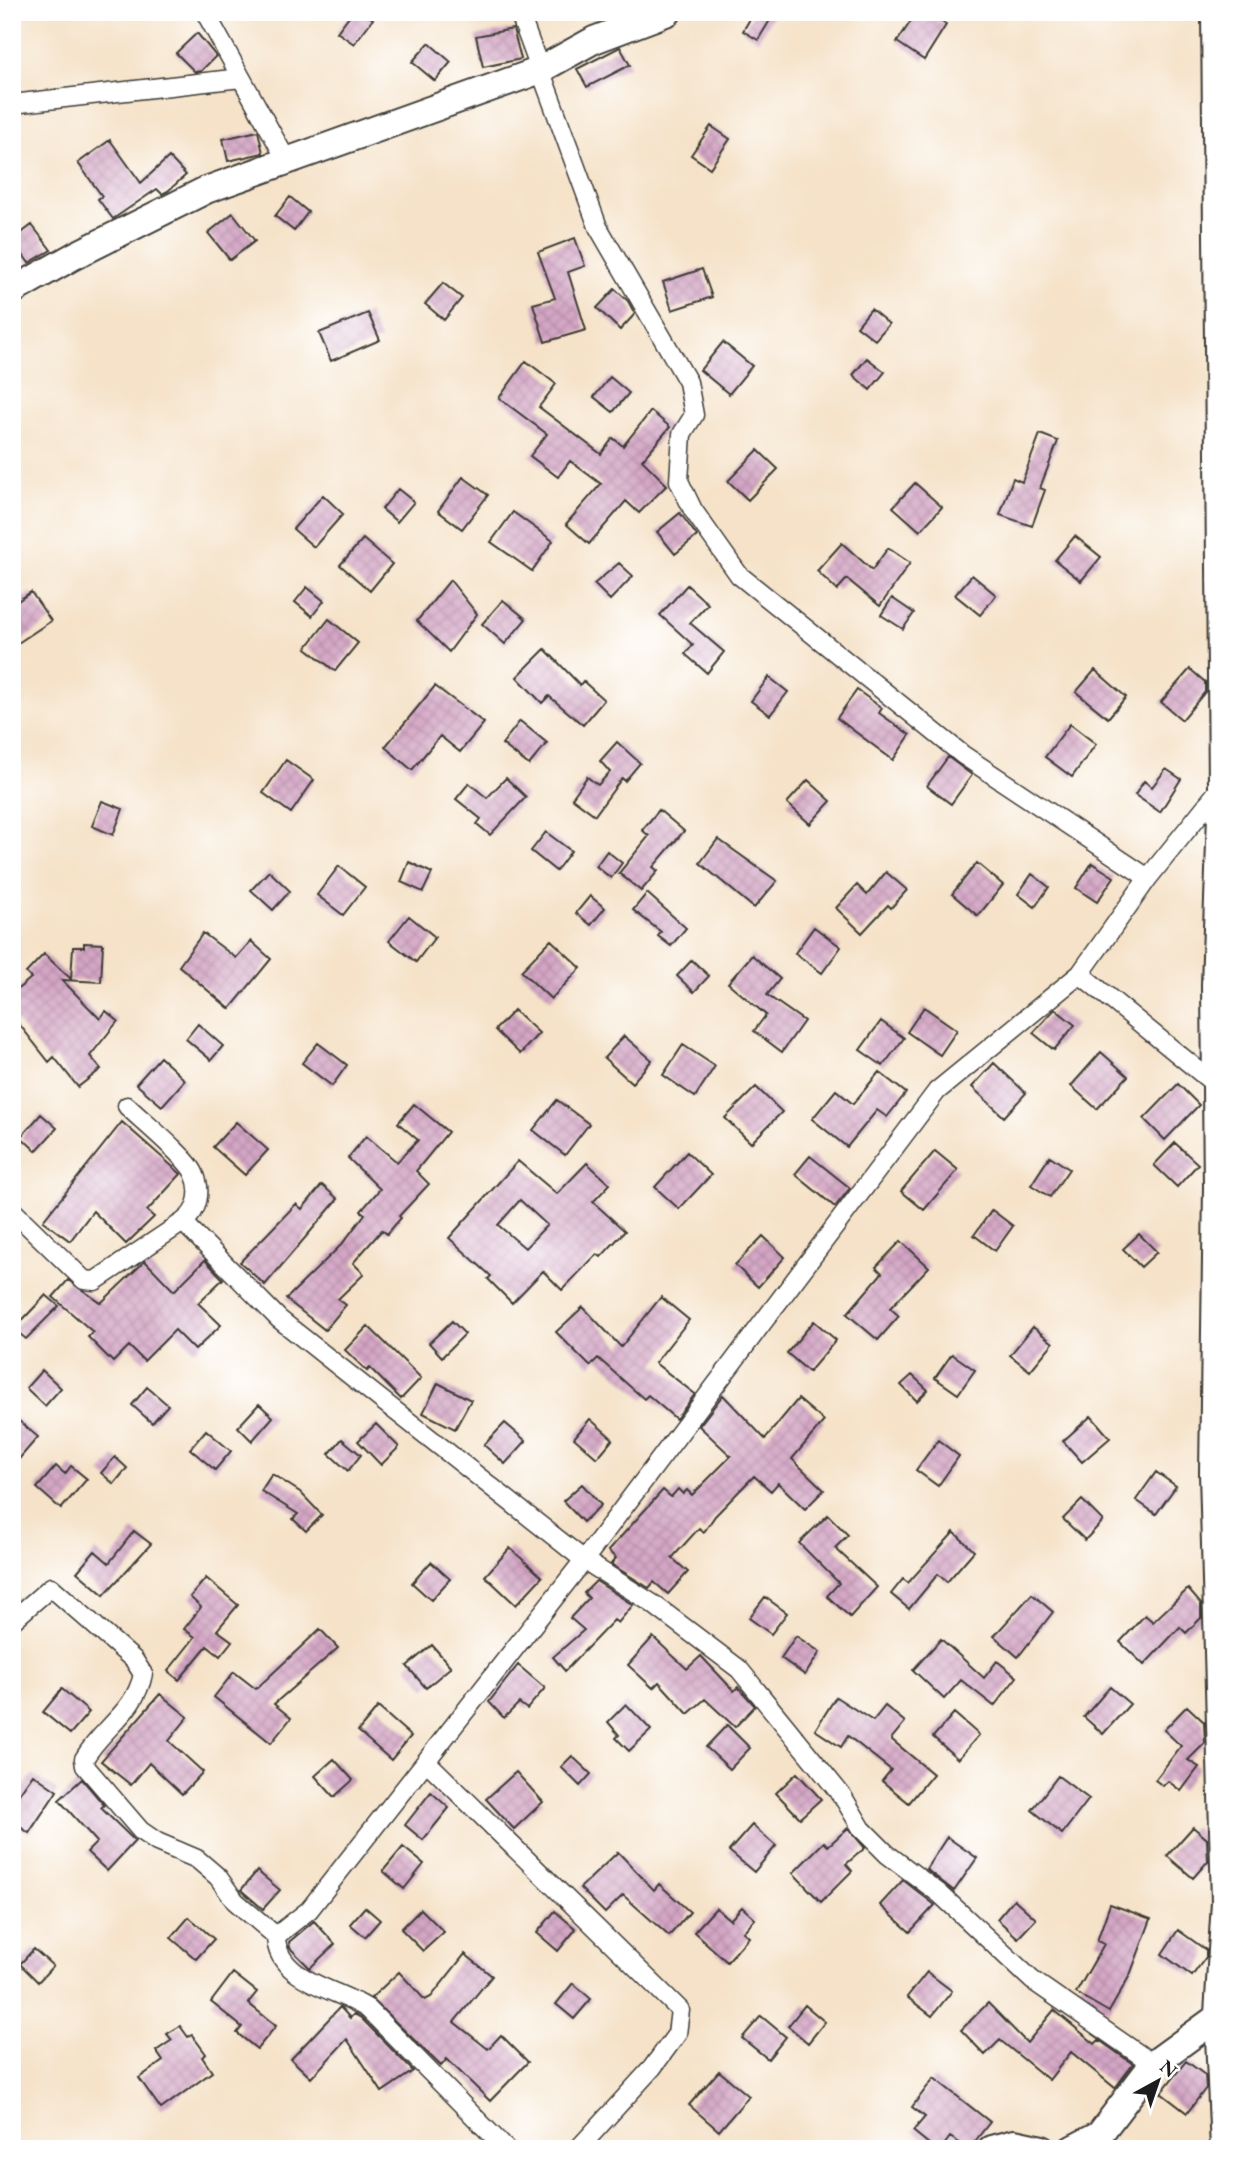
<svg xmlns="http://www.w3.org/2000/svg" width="1238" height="2161" font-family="'EB Garamond',serif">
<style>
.building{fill:url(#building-cross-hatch);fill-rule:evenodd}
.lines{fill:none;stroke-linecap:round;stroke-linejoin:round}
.street-casing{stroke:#3d3a36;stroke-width:21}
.secondary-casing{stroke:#3d3a36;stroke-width:30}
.street{stroke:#fff;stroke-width:18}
.secondary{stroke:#fff;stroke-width:26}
</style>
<defs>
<pattern id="building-cross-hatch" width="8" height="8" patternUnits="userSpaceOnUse" patternTransform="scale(1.75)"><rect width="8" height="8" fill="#d4a6c5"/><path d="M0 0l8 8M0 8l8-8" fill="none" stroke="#b58ea9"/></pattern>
</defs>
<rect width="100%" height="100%" fill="#fff"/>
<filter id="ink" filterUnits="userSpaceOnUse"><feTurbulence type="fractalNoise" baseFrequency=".0143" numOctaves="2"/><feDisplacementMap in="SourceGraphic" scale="14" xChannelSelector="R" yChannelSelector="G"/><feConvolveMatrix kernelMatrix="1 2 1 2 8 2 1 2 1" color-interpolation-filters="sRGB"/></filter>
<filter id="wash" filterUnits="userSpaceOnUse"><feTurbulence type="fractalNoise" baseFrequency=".00686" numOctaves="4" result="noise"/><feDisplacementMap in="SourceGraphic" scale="28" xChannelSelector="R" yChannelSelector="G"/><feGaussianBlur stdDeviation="1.57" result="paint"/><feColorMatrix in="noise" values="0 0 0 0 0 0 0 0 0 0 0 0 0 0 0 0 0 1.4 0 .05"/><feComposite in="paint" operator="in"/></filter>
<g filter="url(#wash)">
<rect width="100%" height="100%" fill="#f5e2c8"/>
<g id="blocks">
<path class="building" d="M352,12h11l10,7 -19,25 -17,-12z
M754,12h21l-17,28 -15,-9z
M917,12h10l19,13 -22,35 -27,-18z
M513,29l8,30 -38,8 -7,-31z
M197,33l19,23 -15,15 -6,1 -19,-19z
M429,43l22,19 -16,19 -23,-19z
M620,47l10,18 -43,22 -10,-18z
M711,126l19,13 -20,29 -19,-13z
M258,131l5,22 -35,8 -5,-22z
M110,140l31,43 28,-26 17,18 -18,16 -6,3 -5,-5 -44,30 -15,-20 4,-3 -24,-33z
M290,197l18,15 -14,19 -19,-15z
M233,213l22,28 -25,19 -22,-27z
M32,225l19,25 -22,13 -17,-23z
M575,238l10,28 -17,6 18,58 -41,12 -12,-38 22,-6 -17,-46z
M702,269l10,28 -40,13 -9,-28z
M443,283l19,15 -18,22 -19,-16z
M615,289l13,12 7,13 -15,16 -23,-22z
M871,309l18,15 -14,16 -18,-14z
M368,313l12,27 -49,21 -12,-28z
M723,342l29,24 -23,28 -29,-24z
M867,358l18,14 -15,18 -17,-15z
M526,361l30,23 -17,23 62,47 12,-16 10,8 28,-35 19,16 -28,33 25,25 -28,28 -13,-12 -37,43 -23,-20 35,-40 -31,-23 -12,16 -28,-21 17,-22 -48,-36z
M610,377l19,16 -16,19 -19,-15z
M1040,434l18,7 -18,47 5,2 -13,36 -32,-11 13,-37 9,4z
M758,450l20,19 -30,31 -20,-19z
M463,477l25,18 -26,34 -24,-18z
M915,483l27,24 -22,24 -27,-24z
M398,489l16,13 -17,20 -15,-13z
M323,495l20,19 -29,33 -21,-18z
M513,512l40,29 -21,30 -41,-29z
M680,513l17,23 -22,18 -18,-22z
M1075,536l26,21 -20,24 -26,-21z
M363,539l29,25 -22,27 -30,-26z
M842,543l30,27 16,-22 22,15 -30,43 -33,-27 -10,11 -20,-19z
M619,563l14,13 -23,24 -16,-16z
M972,575l24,20 -16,20 -25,-20z
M450,580l27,34 -28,38 -32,-31z
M687,585l21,19 -18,19 34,29 -17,21 -22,-19 8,-9 -33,-30z
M307,587l17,14 -12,15 -17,-14z
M31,592l20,29 -39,26v-42z
M892,598l22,15 -11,16 -22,-14z
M503,600l23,19 -21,25 -23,-20z
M329,619l29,24 -23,28 -29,-23z
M545,649l35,36 3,-4 21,19 -21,25 -34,-29 -7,7 -25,-26z
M1190,669l15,13v10l-23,28 -21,-18z
M1095,670l31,27 -18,21 -32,-26z
M769,677l19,15 -18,23 -19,-14z
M435,686l49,37 -24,29 -20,-16 -28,34 -27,-23z
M857,690l25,18 -3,5 31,22 -17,25 -56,-42z
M520,721l27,22 -18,22 -27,-21z
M1070,724l26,20 -24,33 -27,-20z
M617,742l23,21 -15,18 -3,-3 -27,37 -23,-17 15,-21 11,8 12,-13 -10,-11z
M948,757l24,18 -21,29 -24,-18z
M286,760l28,20 -23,33 -28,-20z
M1166,769l15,10 -21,33 -25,-17 9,-14 8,6z
M506,778l20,19 -36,38 -13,-11 4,-5 -25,-20 13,-16 18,15z
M808,780l23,21 -21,23 -23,-21z
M102,801l21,8 -10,26 -21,-9z
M659,810l25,21 -31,36 5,4 -17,20 -22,-18 30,-37 -7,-6z
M546,832l25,19 -15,20 -25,-20z
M718,839l59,42 -23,27 -54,-45z
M607,851l15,12 -11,15 -15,-12z
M409,862l23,11 -9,19 -22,-10z
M977,863l26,22 -25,31 -26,-22z
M1092,863l22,14 -17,25 -21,-14z
M339,866l26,21 -22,28 -26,-20z
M269,871l21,20 -17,19 -22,-20z
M886,872l21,18 -16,18 -3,-3 -26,28 -26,-25 21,-23 10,10z
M1032,874l17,13 -14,20 -17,-13z
M647,893l39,35 -15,18 -13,-10 3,-4 -28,-22z
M590,896l15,12 -14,17 -15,-12z
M409,916l26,21 -19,25 -27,-21z
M814,927l27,20 -19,26 -27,-20z
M203,933l33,25 15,-17 20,18 -41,50 -51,-43z
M551,940l30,28 -30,31 -30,-28z
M84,943l19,1 -2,38 -39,-2 38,39 6,-8 12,10 -28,35 11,13 -23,18 -24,-30 -5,5 -37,-47v-21l19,-16 -5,-5 18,-19 27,25 2,-32h11z
M752,955l28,24 -13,16 37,26 -22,31 -28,-21 12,-16 -38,-32z
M692,960l17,16 -15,16 -17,-16z
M924,1007l33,23 -17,25 -33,-23z
M1055,1009l20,16 -21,25 -21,-17z
M514,1010l25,23 -19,21 -25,-24z
M881,1021l23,17 -21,28 -23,-16z
M198,1024l25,22 -12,14 -25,-21z
M624,1036l28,24 -20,23 -28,-25z
M318,1043l29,22 -15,21 -30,-23z
M683,1045l32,21 -20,31 -32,-22z
M1101,1052l27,24 -31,33 -26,-23z
M160,1057l25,23 -23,26 -26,-22z
M994,1063l32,30 -22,24 -32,-30z
M879,1072l27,21 -19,24 -10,-7 -30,37 -35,-28 24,-29 17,14z
M1178,1084l21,21 -34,35 -21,-21z
M756,1087l26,25 -31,31 -26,-25z
M557,1100l32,24 -24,31 -32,-25z
M414,1104l34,28 -32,39 13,13 -30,32 2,2 -14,16 -5,-4 -29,33 11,11 -26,25 8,6 -21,25 -39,-31 56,-55 23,-30 -4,-3 19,-22 -32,-31 18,-22 31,26 21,-22 -20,-17z
M41,1114l16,14 -21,23 -15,-14z
M122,1122l59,52 -34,37 7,6 -28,27 -33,-33 -23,30 -27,-20z
M236,1122l32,28 -23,25 -32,-28z
M1175,1143l23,21 -21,23 -23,-22z
M935,1151l23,19 -34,40 -23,-19z
M687,1152l24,23 -32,34 -24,-22z
M810,1156l40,32 -15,19 -40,-33z
M1050,1156l19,13 -19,28 -19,-12z
M518,1161l39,33 30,-31 23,21 -17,18 32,29 -24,26 -4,-3 -35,36 -19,-19 -31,32 -24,-24 3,-3 -42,-38zM520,1200l27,25 -22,23 -27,-23z
M322,1185l16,14 -73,86 -25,-23 56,-58 6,5z
M992,1210l21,16 -18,25 -21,-16z
M1139,1234l18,18 -16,15 -18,-18z
M763,1236l22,21 -27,30 -23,-22z
M901,1241l28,26 -39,41 9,8 -21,24 -31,-26 35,-41 -6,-6z
M205,1260l18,19 -25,24 23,22 -26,25 -20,-20 -31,31 -15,-15 -16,16 -25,-25 5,-5 -40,-35 15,-17 33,23 44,-42 29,30z
M46,1295l13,11 -33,33 -12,-10z
M661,1297l28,23 -34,43 40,31 -19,25 -28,-24 -4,4 -46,-41 -8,8 -34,-34 27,-25 38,40z
M452,1321l13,13 -23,23 -13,-14z
M814,1321l22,19 -27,32 -22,-19z
M368,1326l53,52 -20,21 -31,-31 -3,3 -22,-21z
M1033,1327l20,16 -23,28 -20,-16z
M952,1354l23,16 -17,24 -23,-16z
M42,1370l19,18 -16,18 -19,-18z
M912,1375l16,15 -11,11 -16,-16z
M438,1383l33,17 -16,29 -32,-16z
M147,1387l21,18 -16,18 -20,-18z
M723,1395l42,44 33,-40 26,22 -32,38 32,31 -19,19 -27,-26 -7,8 -17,-15 -39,40 -11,16 -5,-4 -27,30 16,14 -20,22 -14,-12 -5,6 -38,-24 5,-6 -8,-7 55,-61 8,7 7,-8 5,5 4,-4 5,5 39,-39 -32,-30z
M259,1404l14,13 -21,24 -14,-14z
M12,1415l26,22 -26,30z
M1091,1416l19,22 -28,24 -19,-21z
M590,1419l23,20 -16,19 -23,-20z
M505,1423l21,18 -21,23 -21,-19z
M376,1424l23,23 -18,18 -23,-24z
M206,1430l25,21 -16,19 -25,-21z
M342,1439l19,16 -13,16 -19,-17z
M938,1440l21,16 -21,30 -22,-16z
M115,1457l12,11 -13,16 -13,-11z
M56,1466l9,8 6,-8 16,13 -26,30 -24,-21z
M1156,1472l20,14 -20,28 -20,-14z
M272,1474l28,18 22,23 -16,16 -13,-12 5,-5 -37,-23z
M582,1484l19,21 -18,17 -20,-21z
M1082,1500l21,21 -18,19 -22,-21z
M828,1515l20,20 -13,13 42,39 -27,30 -23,-21 12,-13 -40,-40z
M134,1531l17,13 -47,51 -27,-23 18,-21 14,12z
M954,1532l20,19 -27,31 -9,-8 -29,35 -18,-15 12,-15 5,4z
M510,1548l32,29 -26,28 -31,-29z
M431,1562l19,17 -19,21 -19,-17z
M206,1578l32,27 -21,25 15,11 -12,15 -13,-10 -28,34 -11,-9 27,-34 -11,-8 17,-22 -11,-10z
M596,1581l37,24 -15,18 -4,-3 -49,51 -12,-14 31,-27 -14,-12 19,-20 -5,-5z
M1188,1589l13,15v14l-15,15 -6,-6 -36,38 -24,-23 25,-27 8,7z
M1032,1594l21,18 -35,45 -24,-21z
M765,1597l22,16 -16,21 -22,-16z
M320,1629l18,19 -64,56 17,14 -20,25 -57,-46 20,-25 22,17z
M796,1636l24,16 -15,23 -24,-17z
M653,1637l34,32 14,-13 33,35 4,-4 17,19 -20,21 -30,-28 -17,15 -29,-32 -6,6 -25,-23z
M941,1639l43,39 13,-17 20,16 -23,29 -33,-26 -17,19 -31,-29z
M432,1645l19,22 -25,21 -19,-22z
M518,1665l27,23 -18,21 -8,-6 -15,15 -15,-16z
M1110,1687l20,17 -27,30 -19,-17z
M62,1689l27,23 -19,22 -27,-22z
M160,1694l28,23 -19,24 34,31 -21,22 -33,-31 -18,22 -30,-24z
M836,1697l37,24 12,-15 20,16 -14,17 42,35 -24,29 -27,-22 9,-11 -43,-34 -7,11 -26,-17z
M626,1704l25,26 -22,21 -13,-13 3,-3 -11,-13z
M1187,1706l17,16 1,21 -17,17 11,7 -18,24 -13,-10 -5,5 -8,-6 26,-34 -17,-16z
M378,1707l33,29 -20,24 -33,-29z
M954,1713l25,22 -21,24 -25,-22z
M727,1725l23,23 -20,21 -24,-22z
M572,1756l19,18 -11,12 -19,-19z
M334,1759l19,21 -19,17 -19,-21z
M516,1772l27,30 -29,27 -28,-30z
M797,1773l24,26 -21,19 -24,-25z
M33,1774l24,17 -28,42 -17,-12v-17z
M1058,1776l31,23 -27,35 -30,-24z
M82,1779l22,26 -3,3 34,33 -28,30 -20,-19 10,-10 -38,-42z
M431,1792l18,16 -26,32 -18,-15z
M752,1825l24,21 -22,26 -25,-21z
M1193,1827l14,12 1,22 -15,17 -26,-22z
M848,1828l17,20 -19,16 6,7 -31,31 -28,-29 31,-31 4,4z
M947,1837l30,21 -23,33 -28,-22z
M403,1847l21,17 -20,25 -21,-18z
M618,1852l36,38 5,-6 31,28 -21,24 -46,-41 -18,18 -25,-25z
M257,1871l23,19 -17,19 -22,-19z
M903,1880l32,25 -25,27 -30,-27z
M1014,1899l22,20 -18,19 -21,-19z
M1110,1904l41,15 -21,56 -21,37 -33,-19 28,-49 -7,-3z
M365,1907l15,13 -15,17 -15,-13z
M742,1907l13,12 -12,13 6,5 -22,25 -33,-30 22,-24 14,12z
M421,1909l23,23 -21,19 -22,-22z
M555,1911l21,18 -18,22 -21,-18z
M189,1917l25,22 -18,20 -25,-21z
M314,1921l21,23 -25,24 -20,-20 -1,-6z
M1178,1930l28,20v7l-14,19 -30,-22z
M34,1949l19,17 -15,16 -18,-18z
M465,1954l27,22 -38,46 34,27 13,-14 27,27 -38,39 -43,-42 -6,7 -70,-68 28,-26 26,28 6,-3z
M927,1972l25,19 -20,25 -25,-19z
M233,1973l24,19 -9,11 28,23 -19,23 -20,-16 5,-6 -31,-25z
M573,1983l18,16 -17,20 -18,-15z
M988,2003l39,40 27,-33 41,34 4,-4 34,24 -18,24 -44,-36 -22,28 -49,-40 -15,15 -24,-25z
M805,2005l20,17 -17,21 -20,-17z
M340,2007l10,11 4,-4 7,4 52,53 -31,21 -35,-53 -36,39 -20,-19z
M761,2016l25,21 -18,22 -26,-21z
M180,2026l8,11 4,-2 14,19 -4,3 10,15 -51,37 -22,-31 24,-17 -7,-10 16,-11 -5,-6z
M1186,2061l19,14 1,13 -19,25 -26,-20z
M719,2071l30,25 -30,35 -30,-26z
M934,2078l56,44 -21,27 -19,-12 -9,12h-6l-22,-18 12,-14 -13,-10z"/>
</g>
</g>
<g filter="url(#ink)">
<use href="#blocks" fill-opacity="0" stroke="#3d3a36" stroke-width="2"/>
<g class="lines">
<defs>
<path id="street" d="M205,12l82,149
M519,12l79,215 90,155 6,33 -12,19 -3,47 14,29 46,65 224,180 185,123
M12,104l229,-26
M1080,974l136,111
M127,1106c14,14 60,51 67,67 8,17 5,38 -11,49l96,97 305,241 69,44 86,65 104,128 19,32 25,25 53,40 92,86 121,84
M12,1210l72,70 11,1 88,-59
M12,1621l39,-34 83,73 9,14c-8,39 -41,53 -59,85l1,7 56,65 16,11 40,17 21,18 17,24 41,35c0,45 63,53 92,73l138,140
M426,1761l254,249 -3,24 -25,34 -74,81
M276,1936l33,-26 275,-350 353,-469 143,-117 68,-96 74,-92"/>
<path id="secondary" d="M1215,12l7,774 -7,199 2,202 -4,286 12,429 -7,112 6,135
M12,291l62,-35 132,-66 332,-119 56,-31 74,-28
M991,2149l23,-6 28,6
M1072,2149l27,-14 54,-71 73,-53"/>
</defs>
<use href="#street" class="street-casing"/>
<use href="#secondary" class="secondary-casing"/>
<use href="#street" class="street"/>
<use href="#secondary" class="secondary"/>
</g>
</g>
<rect width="1238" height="2161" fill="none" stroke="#fff" stroke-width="42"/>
<g transform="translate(1158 2081) rotate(40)" stroke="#ffffff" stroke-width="5" paint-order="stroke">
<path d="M0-5L12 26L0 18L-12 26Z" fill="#1c1c1c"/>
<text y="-10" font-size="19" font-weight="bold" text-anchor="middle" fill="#1c1c1c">N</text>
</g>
</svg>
